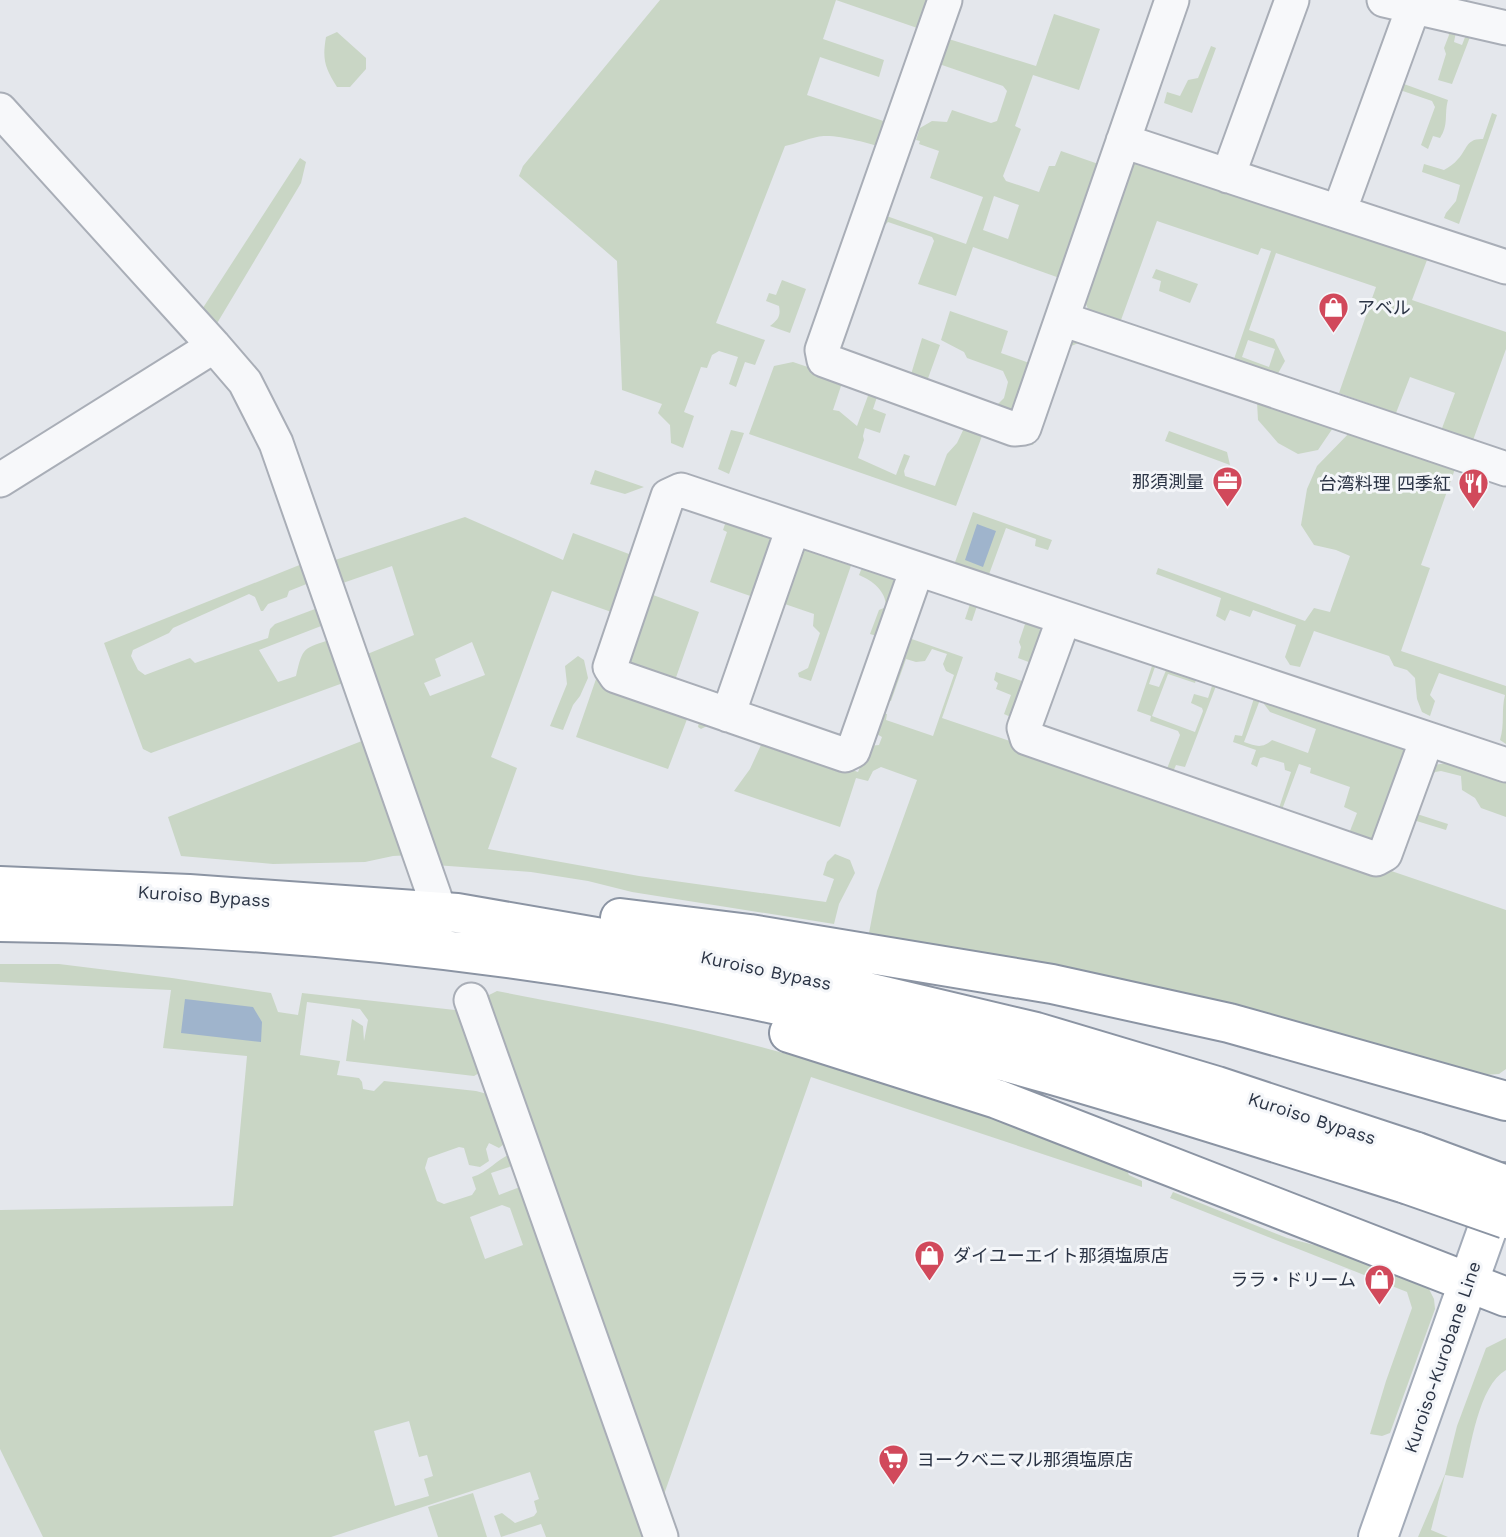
<svg xmlns="http://www.w3.org/2000/svg" width="1506" height="1537" font-family="'Work Sans','Noto Sans JP',sans-serif">
<style>
.green{fill:#c9d6c5;fill-rule:evenodd}
.water{fill:#9fb4cc}
.lines{fill:none;stroke-linecap:round;stroke-linejoin:round}
.minor-casing{stroke:#a9aeb7;stroke-width:37}
.major-casing{stroke:#a3abb8;stroke-width:42}
.highway-casing{stroke:#8b94a3;stroke-width:42}
.minor{stroke:#f7f8fa;stroke-width:33}
.major{stroke:#fff;stroke-width:38}
.highway{stroke:#fff;stroke-width:38}
.highway-bridge-casing{stroke:#8b94a3;stroke-width:42;stroke-linecap:butt}
.highway-bridge{stroke:#fff;stroke-width:38}
.labels{text-anchor:middle;dominant-baseline:central;stroke-width:6;stroke-linejoin:round;paint-order:stroke}
.poi-label{font-size:18px;fill:#2b3445;stroke:#f4f6f9;text-anchor:start}
.street-label{font-size:18px;fill:#2b3445;stroke:#f4f6f9}
</style>
<rect width="100%" height="100%" fill="#e4e7ec"/>
<path class="green" d="M660,0h276l-10,31 -90,-31 -13,39 61,21 -5,17 -59,-20 -13,38 85,29 -8,24c-17,-5 -50,-15 -67,-11 -11,2 -21,7 -32,9l-69,177 49,17 -10,25 -10,-3 -9,25 -7,-3 9,-27 -19,-6 -7,4 -5,13 -6,-1 -17,45 10,4 -11,32 -12,-5 -1,-18 -12,-12 4,-9 -40,-14 -5,-129 -98,-85 4,-10z
M1054,14l46,15 -21,61 -46,-15 -18,51 6,3 -18,47 3,5 33,11 10,-26h6l6,-15 46,16 -39,114 -95,-34 -17,49 -38,-12 16,-43 -2,-4 -44,-15 -3,3 -11,-3 4,-9 88,31 17,-47 -53,-19 9,-27 -20,-7 1,-3 -4,-1 4,-12 12,-7 15,1 5,-12 39,13 6,-2 10,-30 -4,-5 -61,-21 -11,-7 8,-22 97,30zM994,196l25,9 -11,34 -25,-9z
M1457,27l-3,15 8,3 5,-13 8,4 -5,1 -18,47 -14,-4 8,-26 -2,-6 5,-13 -1,-4z
M337,32l29,26v11l-16,18h-13c-12,-19 -15,-27 -11,-50z
M1211,46l5,2 -24,65 -28,-10 3,-11 13,4 8,-16 10,-2z
M1404,84l44,16c-4,14 1,25 -8,38l-7,-2 -5,13 -7,-4 14,-38 -3,-6 -35,-12z
M1492,113l5,2 -38,109 -15,-6 2,-5 10,-12 4,-16 -38,-13 2,-8 20,6c5,-3 10,-6 14,-11 9,-9 8,-21 25,-20z
M1143,156l319,109 -2,5 -33,-10 -15,40 94,32v17l-34,94 -31,-12 14,-38 -45,-16 -14,36 -57,-20 37,-106 -100,-34 -27,77 25,9 11,22 -9,16 -43,-15 38,-111 -10,-3 -3,7 -101,-34 -36,99 -33,-11 -6,-14 44,-131zM1248,340l27,9 -6,18 -27,-10z
M300,158l6,4 -5,21 -88,147 -14,-16z
M1156,269l42,15 -8,19 -31,-12 2,-10 -9,-3z
M782,280l24,9 -16,44 -20,-7c8,-6 11,-10 9,-20l-13,-5 3,-8 7,2z
M950,311l58,20 -7,22 34,12 -18,50 -108,-34 13,-43 18,7 -14,39 70,22 8,-8 4,-16 -5,-11 -36,-13 -3,-6 -23,-12z
M1080,332l257,90 -19,28 -20,4 -20,-11 -20,-23 -1,-18 -174,-61 -14,6 -36,98 -7,-3 39,-102z
M793,362l86,29 -6,18 13,5 -6,19 -15,-5 -2,8 1,4 -6,18 38,17 8,-21 6,2 -6,15 1,5 30,10 12,-32 10,-11 10,-21 18,6 -29,78 -207,-72 25,-68zM842,383l27,10 -12,33 -18,-15 -6,-1z
M1354,428l102,38 -35,99 9,3 -29,83 105,35v58l-6,-4c5,-16 1,-30 5,-45l-66,-22 -9,22 5,6 -5,15 -8,-4 -5,-13 -2,-21 -8,-8 -13,-4 -5,-10 -75,-25 -14,36 -10,-2 -5,-8 11,-32 -43,-15 -3,7 -20,-7 -5,11 -9,-5 5,-18 -65,-24 2,-6 147,53 9,-13 16,4 20,-56 -14,-6 -22,-5 -13,-20 6,-36 10,-23z
M731,430l13,3 -15,41 -11,-5z
M1169,431l58,21 3,13 -65,-24z
M595,470l49,17 -19,7 -35,-10z
M973,512l79,28 -4,10 -13,-4 1,-7 -30,-11 -18,49 -34,-12z
M465,517l98,43 10,-27 64,24 -20,57 -65,-23 -61,166 26,11 -29,81 151,27 187,26 8,-23 -11,-4 4,-13 8,-8 15,6 5,13 -16,31 -5,20 -202,-32 -44,-11 -57,-9 -96,-7 -22,-10 -20,1 -28,6 -92,2 -92,-8 -13,-39 204,-80 -12,-80 54,-22 -22,-69 -55,19 -8,-23zM472,642l13,33 -55,21 -6,-13 17,-7 -6,-17z
M726,521l52,10 -19,68 -49,-17 17,-50 -4,-2z
M793,543l61,14 -43,124 -12,-4 -1,-4 10,-5 12,-35 -7,-7 1,-12 -38,-13z
M865,560l28,10 9,15 -19,53 -13,-4 9,-24 7,-3c0,-16 -13,-26 -27,-32z
M307,562l7,19 -25,10 -2,6 -19,7 -5,7h-2l-6,-14 -6,-3 -76,34 -4,5 -36,17 -2,6 7,14 7,5 45,-17 5,5 73,-25 2,-9 5,-5 48,-18 6,17 -70,27 19,32 18,-6c7,-30 7,-27 36,-37l11,44 -192,70 -8,-4 -39,-106z
M645,592l54,20 -26,74 -41,-17 -8,-14z
M972,598l66,27 4,10 -8,29 -16,-6 3,-11 -2,-5 6,-18 -8,-4 2,-2 -41,-15 -6,18 -7,-2z
M906,637l57,20 -21,61 564,192v159l-7,5 -29,2 -358,-97 -243,-46 8,-42 40,-111 -36,-13 -8,4 -5,10 -12,-3 -16,49 -106,-36 16,-22 11,-24 -54,-19 -6,3 -3,-2 2,-9 158,54 10,-26 11,-1 3,-8 -9,-5 7,-19 7,1 -1,6 47,16 21,-61 -8,-4 -3,-7 4,-10 -15,-5 -7,12 -9,1 -10,-3 -15,42 -6,-2z
M578,656l6,4 4,18 -8,18 -7,9 -10,25 -13,-4 17,-42 -2,-18z
M1153,663l3,1 -7,20 10,3 8,-19 30,9 -2,6 -27,-9 -16,42 43,16 8,-21 -1,-3 -11,-5 3,-9 14,4 6,-18 35,12 -1,5 -32,-11 -31,81 -9,-2 -7,16 -6,-2 17,-44 -2,-4 -28,-10 1,-5 -14,-5z
M996,672l32,11 -13,36 -11,-5 7,-19 -15,-6 2,-6 -4,-3z
M596,679l93,35 -21,55 -92,-32z
M1255,695l6,2 -17,45c12,4 18,7 28,-2l36,13 8,-24 -46,-17 -6,-8 2,-6 141,47 5,12 -42,88 -22,-9 9,-23 -13,-6 6,-20 -40,-14 1,-5 -12,-4 -19,51 -3,-1 14,-42 -6,-2 -1,-7 -20,-6 -4,1 -3,9 -6,-3 5,-14 -23,-8 2,-7 7,1z
M1446,763l60,20v34l-25,-9 -6,-10 -13,-8 -1,-14 -20,-5 -6,1 -4,5 -14,37 31,10 -2,6 -36,-11 24,-54z
M0,964h59l113,14 99,15 7,19 20,3 4,-22 153,17 11,4 20,55 -12,7 -128,-15 6,-42 11,7 1,15 4,-21 -8,-11 -53,-7 -7,53 40,6 -3,14 22,3 3,4 1,7 11,2 10,-10 92,10 15,4 18,45 -10,8 -10,-5 -3,6 3,12 -9,6 -11,-2 -5,-17 -5,-1 -31,11 -3,10 12,33 7,3 28,-9 4,-6 -4,-12c18,-5 27,-21 42,-24l135,384h-103l-5,-13 -40,13 -7,-21 8,-3 13,10 19,-7 3,-4 -3,-11 5,-2 -9,-27 -199,65h-288l-43,-88v-239l233,-4 14,-150 -84,-8 8,-58 -171,-8zM512,1166l8,21 -21,8 -8,-22zM502,1205l8,3 13,37 -38,14 -15,-42zM409,1421l10,36 8,-2 6,21 -9,3 5,17 -34,10 -21,-75z
M497,991c65,13 132,24 197,39 146,35 289,81 430,134l5,11 13,6v6l-331,-110 -149,423 -179,-502z
M1173,1192l114,46 70,18 70,29 7,14 1,10 -45,124 -8,3 -12,-2 16,-53 26,-73 -5,-16 -237,-94z
M1506,1338v32c-28,16 -35,78 -43,108l-18,-3 -14,55 17,7h-30l27,-63 12,-48 29,-78z
M473,1493l14,44h-49l-10,-30z"/>
<path class="water" d="M977,524l19,7 -13,36 -18,-7z
M185,999l68,8 9,15 -1,20 -80,-9z"/>
<g class="lines">
<defs>
<path id="minor" d="M945,0l-123,350 2,10 190,69 10,-1 148,-428
M1384,0l122,28
M0,110l214,236 31,36 31,61 164,469
M1123,141l383,126
M1228,176l64,-176
M1339,212l77,-212
M1062,319l444,150
M0,480l214,-134
M917,569l-64,182 -8,4 -229,-79 -6,-9 58,-171 13,-6 825,275
M1064,618l-40,110 3,10 349,121 9,-5 42,-115
M728,715l65,-187
M471,1000l190,537"/>
<path id="major" d="M1378,1537l126,-355"/>
<path id="highway" d="M0,886l189,8 268,19 162,28 185,36 232,55 181,54 200,66
M620,918l130,16 302,50 177,39 277,78
M0,922c243,3 487,25 725,72 232,46 457,119 681,190
M789,1033l208,66 509,198"/>
</defs>
<use href="#minor" class="minor-casing"/>
<use href="#major" class="major-casing"/>
<use href="#highway" class="highway-casing"/>
<use href="#minor" class="minor"/>
<use href="#major" class="major"/>
<use href="#highway" class="highway"/>
<defs>
<path id="highway-bridge" d="M1417,1152l89,33
M1406,1184l100,35"/>
</defs>
<use href="#highway-bridge" class="highway-bridge-casing"/>
<use href="#highway-bridge" class="highway-bridge"/>
</g>
<defs>
<symbol id="shop-pin" viewBox="-11 -11 22 30"><path d="M0 17L-7.5 6A9.5 9.5 0 1 1 7.5 6Z" fill="#d1495b" stroke="#f4f6f9"/><path d="M-5-2.5h2.3a2.7 3.5 0 0 1 5.4 0H5L5.5 6h-11ZM-1.5-2.5h3a1.5 2.3 0 0 0-3 0Z" fill="#fff"/></symbol>
<symbol id="office-pin" viewBox="-11 -11 22 30"><path d="M0 17L-7.5 6A9.5 9.5 0 1 1 7.5 6Z" fill="#d1495b" stroke="#f4f6f9"/><path d="M-6-3h4V-5.5h4V-3h4V5H-6ZM-1-4.5V-3h2v-1.5ZM-6 0V1H6V0Z" fill="#fff"/></symbol>
<symbol id="restaurant-pin" viewBox="-11 -11 22 30"><path d="M0 17L-7.5 6A9.5 9.5 0 1 1 7.5 6Z" fill="#d1495b" stroke="#f4f6f9"/><path d="M-5-6h1v4h1v-4h1v4h1v-4h1v5L-1.5 .5V6h-2V.5L-5-1ZM5-6V6H3V1.5H1.5Q1.5-4 5-6Z" fill="#fff"/></symbol>
<symbol id="supermarket-pin" viewBox="-11 -11 22 30"><path d="M0 17L-7.5 6A9.5 9.5 0 1 1 7.5 6Z" fill="#d1495b" stroke="#f4f6f9"/><path d="M-6-5.5h2.5l.6 2H6L4.5 2H-2.5L-4.4-4H-6ZM-1.5 3.2a1.3 1.3 0 1 0 .1 0ZM3 3.2a1.3 1.3 0 1 0 .1 0Z" fill="#fff"/></symbol>
</defs>
<g fill-rule="evenodd">
<use href="#shop-pin" x="1316" y="290" width="35" height="47"/>
<use href="#office-pin" x="1210" y="464" width="35" height="47"/>
<use href="#restaurant-pin" x="1456" y="466" width="35" height="47"/>
<use href="#shop-pin" x="912" y="1238" width="35" height="47"/>
<use href="#shop-pin" x="1362" y="1262" width="35" height="47"/>
<use href="#supermarket-pin" x="876" y="1442" width="35" height="47"/>
</g>
<g class="labels">
<g class="poi-label">
<text x="1357" y="307">アベル</text>
<text x="1204" y="481" text-anchor="end">那須測量</text>
<text x="1451" y="483" text-anchor="end">台湾料理 四季紅</text>
<text x="953" y="1255">ダイユーエイト那須塩原店</text>
<text x="1356" y="1279" text-anchor="end">ララ・ドリーム</text>
<text x="917" y="1459">ヨークベニマル那須塩原店</text>
</g>
<g class="street-label">
<text transform="translate(204 896) rotate(4)">Kuroiso Bypass</text>
<text transform="translate(766 970) rotate(12)">Kuroiso Bypass</text>
<text transform="translate(1312 1118) rotate(18)">Kuroiso Bypass</text>
<text transform="translate(1442 1357) rotate(-71)">Kuroiso-Kurobane Line</text>
</g>
</g>
</svg>
